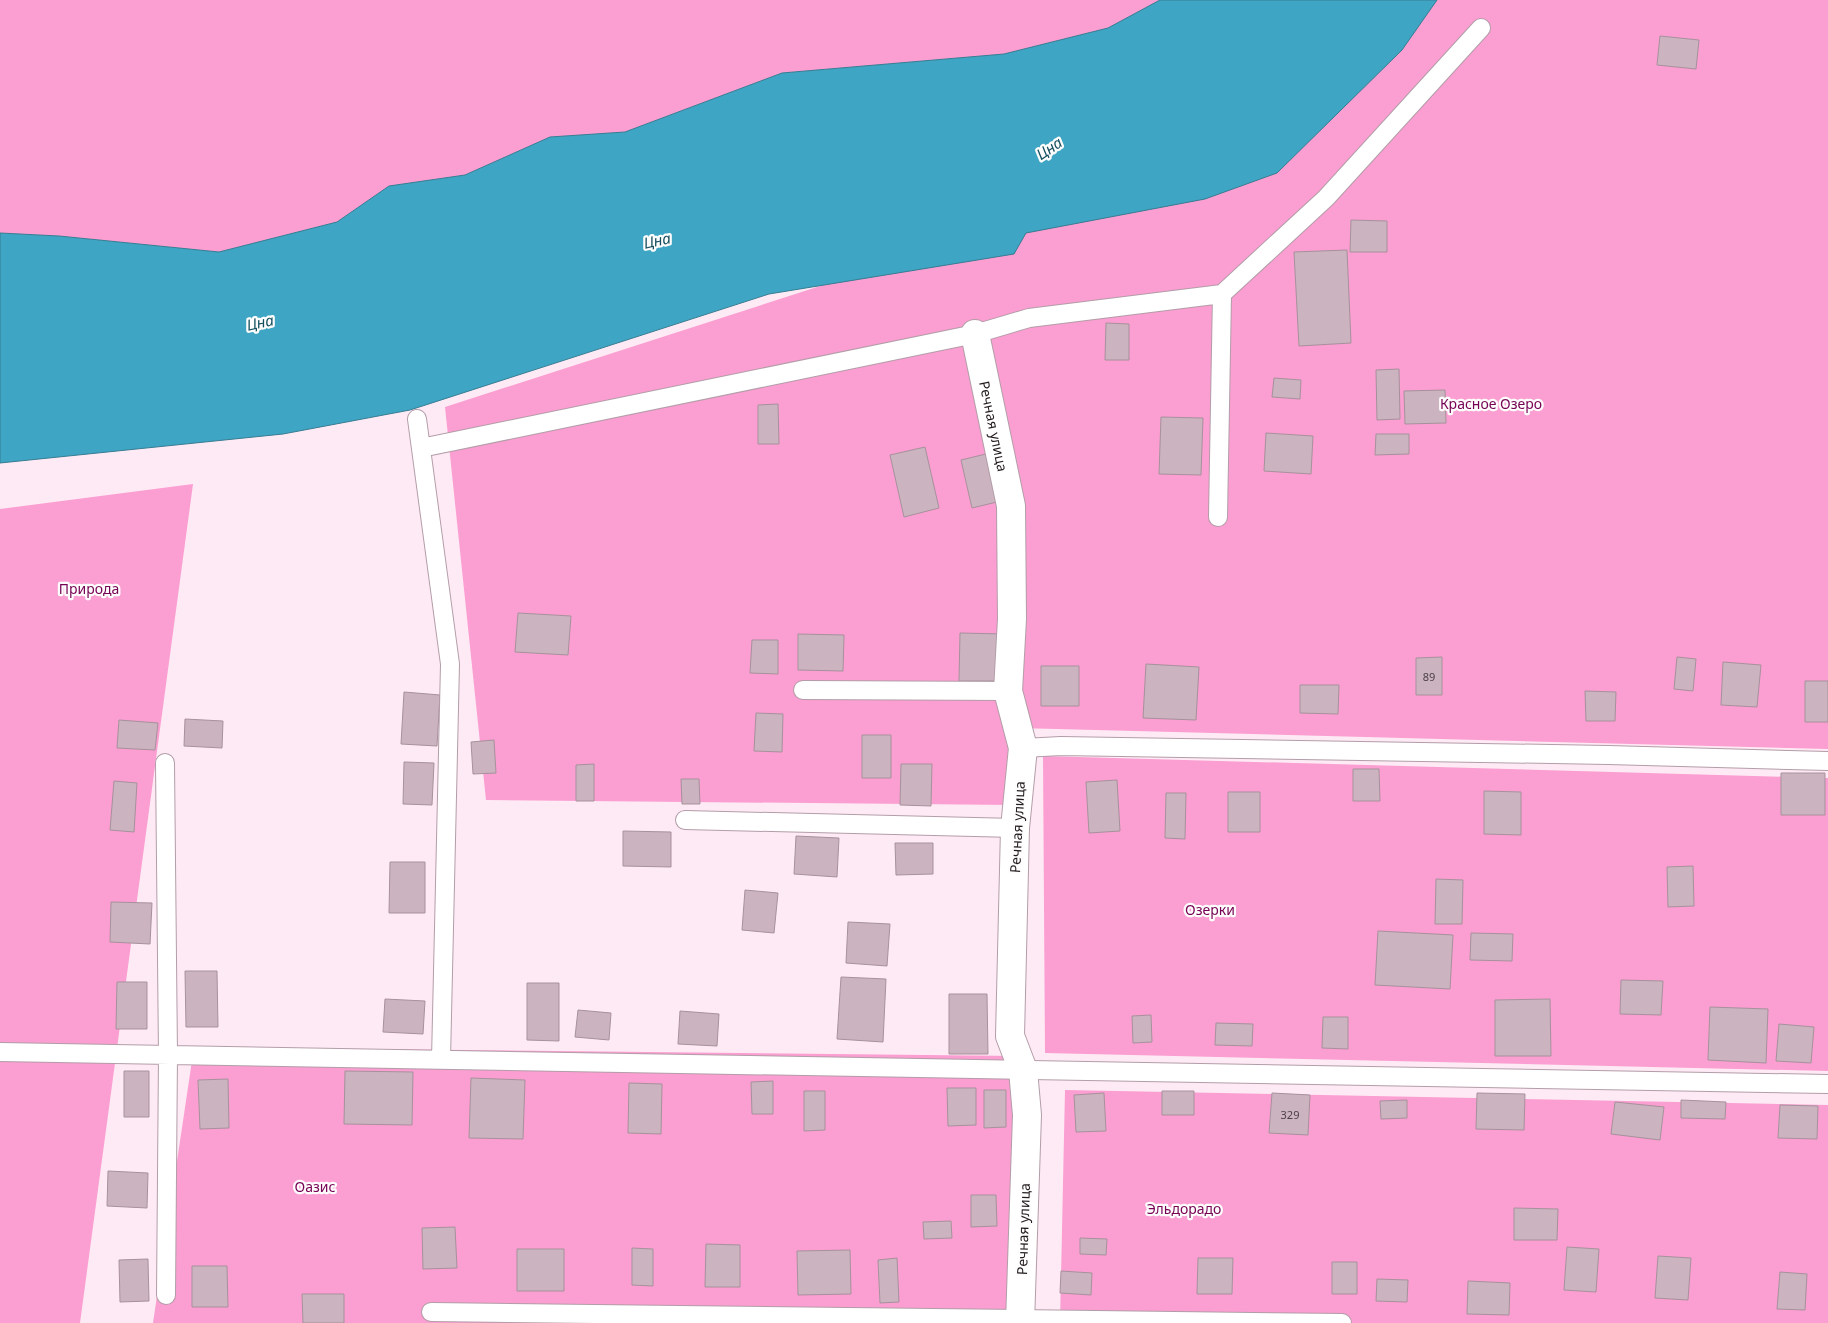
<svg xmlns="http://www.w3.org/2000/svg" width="1828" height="1323" font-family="'Noto Sans',sans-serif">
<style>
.green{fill:#fb9ed1}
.water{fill:#3ea6c4;stroke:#367c92}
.building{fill:#cbb4c0;stroke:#a7919c}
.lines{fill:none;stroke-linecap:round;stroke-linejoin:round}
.lane-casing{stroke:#b39da8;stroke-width:20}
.street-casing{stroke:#b39da8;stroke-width:30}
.lane{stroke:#fff;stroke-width:18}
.street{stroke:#fff;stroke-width:28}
.labels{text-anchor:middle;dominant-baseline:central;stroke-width:4.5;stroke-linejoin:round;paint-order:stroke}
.number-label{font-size:11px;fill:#4d4147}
.park-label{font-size:14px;fill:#760253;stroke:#fdfdfd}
.street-label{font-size:14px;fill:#231b1f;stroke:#fdfdfd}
.water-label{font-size:15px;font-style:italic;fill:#144e5e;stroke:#fdfdfd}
</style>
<rect width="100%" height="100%" fill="#feeaf4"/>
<path class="green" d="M0,0h1160l-52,28 -104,26 -222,19 -157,59 -75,5 -85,38 -76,11 -52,36 -118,30 -160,-16 -59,-3z
M1405,0h423v749l-811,-21 -4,77 -527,-5 -41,-393 552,-178z
M193,484l-113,839h-80v-814z
M1043,756l785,22v293l-783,-18z
M194,1047l825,9 -12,267h-854z
M1065,1090l763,15v218h-768z"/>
<path class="water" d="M1160,0h277l-35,50 -125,123 -72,26 -179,34 -12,21 -245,40 -359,116 -127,24 -283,29v-230l59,3 160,16 118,-30 52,-36 76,-11 85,-38 75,-5 157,-59 222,-19 104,-26z"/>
<path class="building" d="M1660,36l39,4 -3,29 -39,-4z
M1351,220l36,1v31h-37z
M1347,250l4,93 -52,3 -5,-94z
M1106,323l23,1v36h-24z
M1399,369l1,50 -23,1 -1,-50z
M1274,378l27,2 -1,19 -28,-2z
M1445,390l1,33 -41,1 -1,-33z
M778,404l1,40h-21v-39z
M1161,417l42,1 -2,57 -42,-1z
M1266,433l47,3 -2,38 -47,-3z
M1376,434h33v20l-34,1z
M925,447l14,61 -35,9 -14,-62z
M990,453l11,48 -29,7 -11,-48z
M518,613l53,3 -3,39 -53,-3z
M960,633l44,1 -1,47h-44z
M798,634l46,1 -1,36 -45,-1z
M752,640h26v34l-28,-1z
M1442,657v38h-26v-37z
M1677,657l19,2 -3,32 -19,-2z
M1723,662l38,3 -4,42 -36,-2z
M1146,664l53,3 -3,53 -53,-2z
M1041,666h38v40h-38z
M1805,681h23v41h-23z
M1300,685h39l-1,29 -38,-1z
M1585,691l31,1 -1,29h-29z
M404,692l36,3 -3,51 -36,-2z
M756,713l27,1 -1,38 -28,-1z
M185,719l38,2 -1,27 -38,-2z
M119,720l39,3 -3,27 -38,-2z
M862,735h29v43h-29z
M494,740l2,33 -23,1 -2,-32z
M404,762l30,1 -2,42 -29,-1z
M594,764v37h-18v-36z
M901,764h31l-1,42 -31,-1z
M1353,769h26l1,32h-27z
M1781,773h44v42h-44z
M681,779h18l1,25h-18z
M1117,780l3,51 -31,2 -3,-51z
M114,781l23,2 -3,49 -24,-2z
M1484,791l37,1v43l-37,-1z
M1228,792h32v40h-32z
M1166,793h20l-1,46 -20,-1z
M623,831l48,1v35l-48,-1z
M796,836l43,2 -2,39 -43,-3z
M895,843h38v31l-37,1z
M390,862h35v51h-36z
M1693,866l1,40 -26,1 -1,-40z
M1436,879l27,1 -1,44h-27z
M745,890l33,3 -4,40 -32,-3z
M111,902l41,1 -2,41 -40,-2z
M848,922l42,2 -3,42 -41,-3z
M1378,931l75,4 -3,54 -75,-4z
M1471,933l42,1 -1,27 -42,-1z
M185,971h32l1,56h-32z
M841,977l45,2 -3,63 -46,-3z
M1621,980l42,1 -2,34 -41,-1z
M117,982h30v47h-31z
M527,983h32v58l-32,-1z
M949,994h38l1,60h-39z
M385,999l40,2 -2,33 -40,-2z
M1550,999l1,57h-56v-56z
M1710,1007l58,2 -2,54 -58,-3z
M578,1010l33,3 -2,27 -34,-3z
M680,1011l39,3 -2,32 -39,-2z
M1151,1015l1,27 -19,1 -1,-27z
M1323,1017h25v32l-26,-1z
M1216,1023l37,1 -1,22 -37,-1z
M1779,1024l35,3 -3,36 -35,-2z
M124,1071h25v46h-25z
M345,1071l68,1 -1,53 -68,-1z
M471,1078l54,2 -2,59 -54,-1z
M228,1079l1,49 -29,1 -2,-49z
M773,1081v33h-21l-1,-32z
M629,1083l33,1 -1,50 -33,-1z
M947,1088h29v37l-28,1z
M984,1090h22v37l-22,1z
M804,1091h21v39l-21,1z
M1162,1091h32v24h-32z
M1104,1093l2,38 -30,1 -2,-37z
M1272,1093l38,2 -2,40 -39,-2z
M1477,1093l48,1 -1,36 -48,-1z
M1407,1100v18l-26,1 -1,-18z
M1681,1100l45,2 -1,17 -44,-1z
M1615,1102l49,5 -4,33 -49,-6z
M1780,1105l38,1 -1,33 -39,-1z
M108,1171l40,2 -1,35 -40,-2z
M971,1195h25l1,31 -26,1z
M1514,1208l44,1 -1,31h-43z
M951,1221l1,17 -28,1 -1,-17z
M455,1227l2,41 -34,1 -1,-41z
M1080,1238l27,1 -1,16 -26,-1z
M706,1244l34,1v42h-35z
M1567,1247l32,2 -3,43 -32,-2z
M632,1248l21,1v37l-21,-1z
M517,1249h47v42h-47z
M850,1250l1,44 -53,1 -1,-44z
M1658,1256l33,2 -3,42 -33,-2z
M897,1258l2,44 -19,1 -2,-43z
M1198,1258h35l-1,36h-35z
M148,1259l1,42 -29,1 -1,-42z
M1332,1262h25v32h-25z
M192,1266h35l1,41h-36z
M1061,1271l31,2 -1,22 -31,-2z
M1780,1272l27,2 -2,36 -28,-1z
M1377,1279l31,1 -1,22 -31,-1z
M1468,1281l42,2 -1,32 -42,-1z
M302,1294h42v29h-41z"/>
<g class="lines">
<defs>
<path id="lane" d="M417,419l33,245 -9,396
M421,448l554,-114 54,-16 193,-24 104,-96 155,-170
M1218,517l4,-223
M803,690l205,1
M1023,748l38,-2 547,9 220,6
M165,763l3,292 -2,240
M685,820l330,8
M0,1052l1828,32
M431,1312l911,11"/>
<g id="street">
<path id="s1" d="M975,334l36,172 1,113 -4,72 15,57 -8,80 -5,208 13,34 4,45 -7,208"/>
</g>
</defs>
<use href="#lane" class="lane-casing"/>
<use href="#street" class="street-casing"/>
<use href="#lane" class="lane"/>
<use href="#street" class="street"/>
</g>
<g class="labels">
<g class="number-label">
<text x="1429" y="676">89</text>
<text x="1290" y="1114">329</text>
</g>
<g class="park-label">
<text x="1491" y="403">Красное Озеро</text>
<text x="89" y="588">Природа</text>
<text x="1210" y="909">Озерки</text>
<text x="315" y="1186">Оазис</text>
<text x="1184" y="1208">Эльдорадо</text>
</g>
<g class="street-label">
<text stroke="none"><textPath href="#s1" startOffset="94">Речная улица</textPath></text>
<text transform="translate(1017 827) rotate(-87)">Речная улица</text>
<text transform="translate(1023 1229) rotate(-88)">Речная улица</text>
</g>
<g class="water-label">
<text transform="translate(1049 148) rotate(-34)">Цна</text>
<text transform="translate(657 240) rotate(-12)">Цна</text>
<text transform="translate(260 322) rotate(-12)">Цна</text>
</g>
</g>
</svg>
